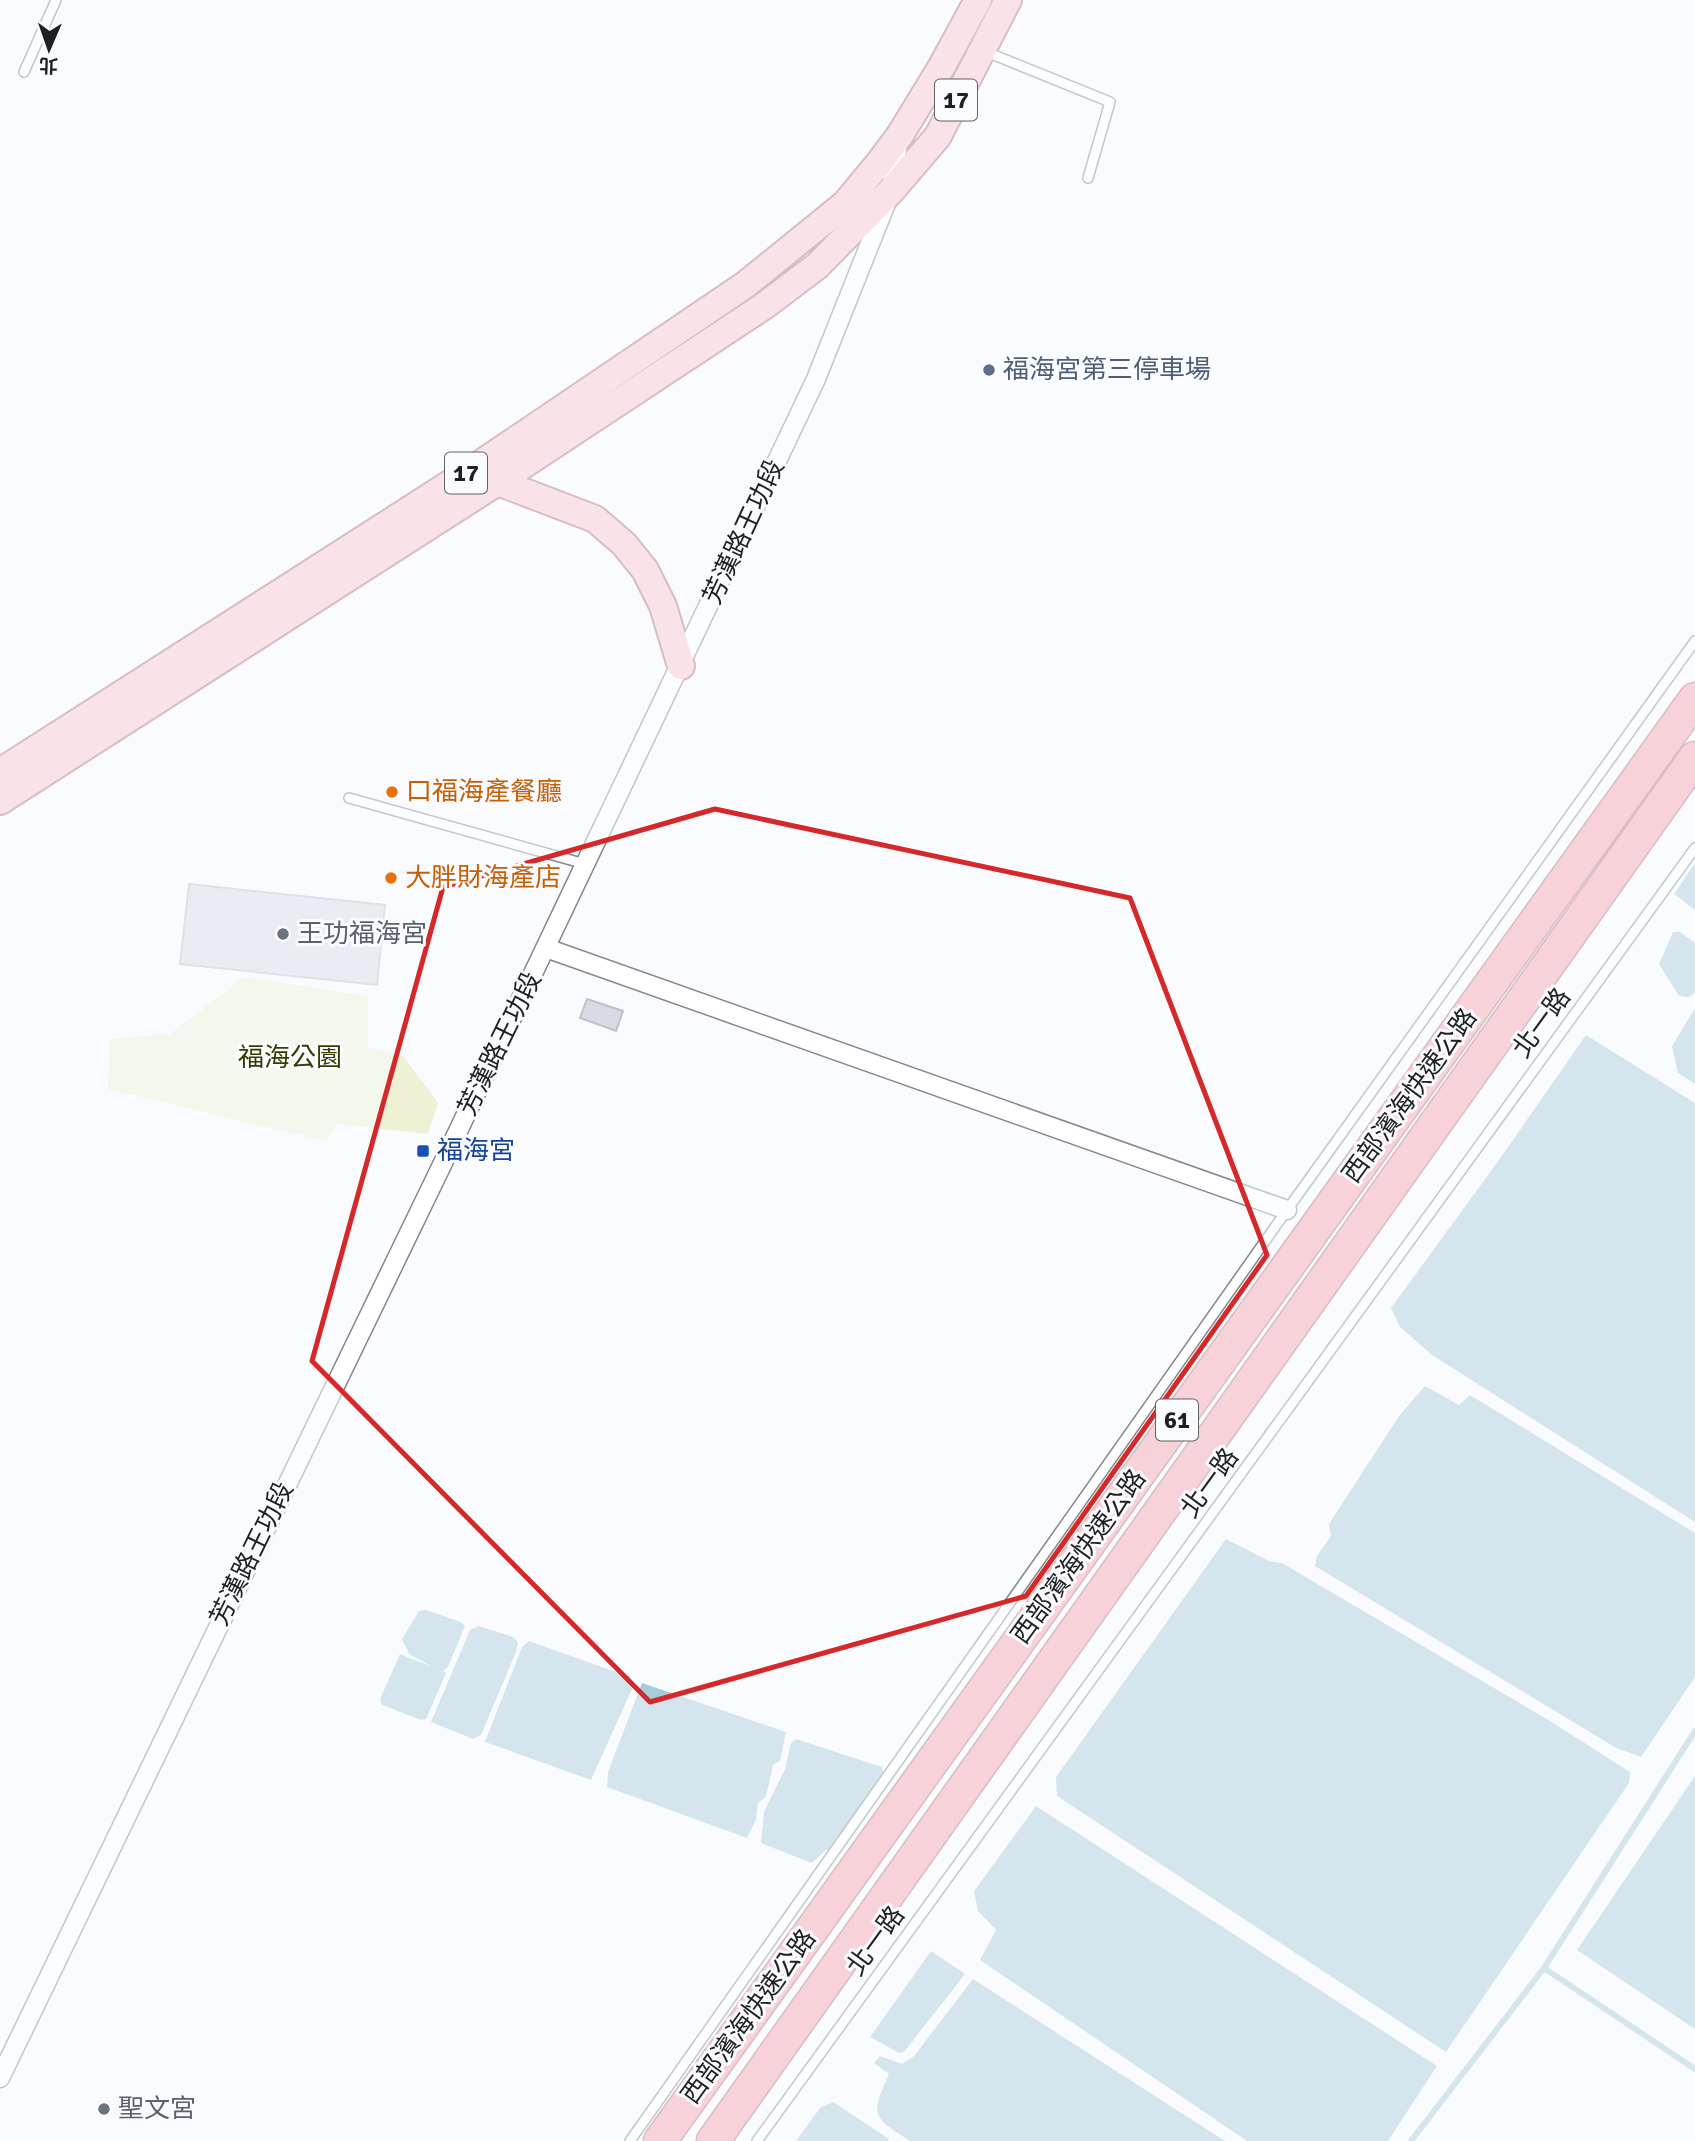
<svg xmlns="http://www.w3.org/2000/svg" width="1695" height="2141" font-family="Signika,'Noto Sans TC',sans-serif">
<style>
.green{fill:#eef1d4}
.water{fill:#a8cbda}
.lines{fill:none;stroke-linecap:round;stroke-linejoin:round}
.stream{stroke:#a8cbda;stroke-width:6}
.building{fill:#d9dae3;stroke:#c0c1ca;stroke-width:2}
.lane-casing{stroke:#85868e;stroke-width:12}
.street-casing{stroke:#85868e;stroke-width:21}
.primary-casing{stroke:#aa737d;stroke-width:30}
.highway-casing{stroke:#aa737d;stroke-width:35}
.lane{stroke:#fff;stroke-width:9}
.street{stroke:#fff;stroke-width:18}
.primary{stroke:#f9c5ce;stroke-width:26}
.highway{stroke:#f59fad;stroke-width:32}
.marked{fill:none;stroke:#d62828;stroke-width:5;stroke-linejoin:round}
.service-dot{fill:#5c6f8a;stroke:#fafbfe;stroke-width:2.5}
.food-dot{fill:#e8710a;stroke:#fafbfe;stroke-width:2.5}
.worship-dot{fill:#6b7280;stroke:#fafbfe;stroke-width:2.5}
.transit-dot{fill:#1a4fb4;stroke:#fafbfe;stroke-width:2.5}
.labels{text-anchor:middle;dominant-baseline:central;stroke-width:6;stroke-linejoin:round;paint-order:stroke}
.shield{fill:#fafbfe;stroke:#616265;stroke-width:2}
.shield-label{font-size:24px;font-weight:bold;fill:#1f2023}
.service-label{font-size:26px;fill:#4e5e75;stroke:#fafbfe;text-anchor:start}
.street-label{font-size:26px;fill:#1f2023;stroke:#fafbfe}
.food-label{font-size:26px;fill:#c56008;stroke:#fafbfe;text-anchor:start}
.worship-label{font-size:26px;fill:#5b616d;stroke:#fafbfe;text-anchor:start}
.park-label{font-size:26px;fill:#393b02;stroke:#fafbfe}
.transit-label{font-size:26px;fill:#164399;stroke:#fafbfe;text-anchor:start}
</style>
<rect width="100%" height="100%" fill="#fafbfe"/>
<path class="green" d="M244,977l124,19v51l36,10 34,46 -10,31 -91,-10 -11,17 -218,-52 2,-50 60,-5z"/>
<path class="water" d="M1695,863v47l-21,-16z
M1673,932h7l15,11v50l-6,4 -10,-1 -20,-32z
M1695,1008v76l-17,-11 -6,-27z
M1586,1035l109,68v419l-263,-167 -32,-28 -9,-19 108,-148z
M1425,1386l34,19 11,-10 225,138v144l-54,80 -25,-9 -301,-182 2,-10 14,-20 -2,-12 70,-108z
M1226,1539l43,22 13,2 268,158 80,51 -1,11 -183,269 -389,-256 -1,-19z
M426,1610l35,12 4,4 -17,41 -5,4 3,2 -20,46 -5,1 -39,-15 -2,-6 20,-45 32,13 -23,-13 -7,-15 17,-28z
M479,1626l34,11 5,5 -2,10 -35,83 -8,4 -42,-17 39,-92z
M529,1641l101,36 2,12 -41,91 -106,-38 37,-95z
M642,1683l144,49 -6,29 -7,4 -7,32 -8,6 -2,17 -9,18 -140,-51 1,-15z
M796,1739l86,28 2,9 -52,77 -6,-3 -14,13 -51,-20 3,-31 21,-43 6,-26z
M1695,1776v253l-118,-79z
M1036,1806l401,260 -49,75h-141l-267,-181 16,-30 -18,-19 -4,-20z
M931,1951l34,23 -61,78 -5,1 -29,-16z
M973,1979l252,162h-315c-38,-24 -40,-25 -21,-67l-15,-11 6,-7 22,8 12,-8z
M833,2102l56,37 -1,2h-92l24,-33z"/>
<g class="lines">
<path class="stream" d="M1544,1968l151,101
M1411,2141l133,-173 151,-237"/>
</g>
<path class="building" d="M189,884l196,21 -8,80 -197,-21z
M587,999l36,12 -7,20 -36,-13z"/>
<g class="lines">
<defs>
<path id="lane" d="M984,51l126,51 -22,76
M24,72l32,-72
M349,798l236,66
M630,2141l657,-931 408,-569
M757,2141l938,-1293"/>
<path id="street" d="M546,948l741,262
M0,2078l440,-909 376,-790 75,-188 7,-49"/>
<path id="primary" d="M485,477l110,42 29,25 21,26 18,36 18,60
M0,772l467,-299 278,-188 100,-81 34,-41 21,-28 42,-69 36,-66
M0,801l499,-320 265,-175 53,-40 74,-75 47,-55 70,-136"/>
<path id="highway" d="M660,2141l1035,-1442
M713,2141l982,-1383"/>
</defs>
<use href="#lane" class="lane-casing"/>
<use href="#street" class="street-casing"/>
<use href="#primary" class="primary-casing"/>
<use href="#highway" class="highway-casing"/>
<use href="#lane" class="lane"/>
<use href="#street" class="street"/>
<use href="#primary" class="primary"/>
<use href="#highway" class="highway"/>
</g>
<path d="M0 0H1695V2141H0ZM715,809l415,89 137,357 -241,341 -376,106 -338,-341 131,-474z" fill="#fafbfe" fill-opacity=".55" fill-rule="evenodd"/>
<path class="marked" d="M715,809l415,89 137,357 -241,341 -376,106 -338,-341 131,-474z"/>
<circle class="service-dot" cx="989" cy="370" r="7"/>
<g class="food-dot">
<circle cx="392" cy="792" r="7"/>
<circle cx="391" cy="878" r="7"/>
</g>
<g class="worship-dot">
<circle cx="283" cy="934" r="7"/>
<circle cx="104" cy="2109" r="7"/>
</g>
<rect class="transit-dot" x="416" y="1144" width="14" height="14" rx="3.5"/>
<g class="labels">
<g class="shield">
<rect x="935" y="79.5" width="42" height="41" rx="5"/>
<rect x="445" y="452.5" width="42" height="41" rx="5"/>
<rect x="1156" y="1399.5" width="42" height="41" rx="5"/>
</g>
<g class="shield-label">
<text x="956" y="100">17</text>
<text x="466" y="473">17</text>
<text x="1177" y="1420">61</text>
</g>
<g class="service-label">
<text x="1003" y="370">福海宮第三停車場</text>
</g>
<g class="street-label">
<text transform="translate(744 532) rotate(-65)">芳漢路王功段</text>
<text transform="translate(1542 1023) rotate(-54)">北一路</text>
<text transform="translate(500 1044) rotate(-64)">芳漢路王功段</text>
<text transform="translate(1410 1096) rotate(-54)">西部濱海快速公路</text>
<text transform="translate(1210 1483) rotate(-54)">北一路</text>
<text transform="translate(252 1554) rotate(-64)">芳漢路王功段</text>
<text transform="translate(1079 1557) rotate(-54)">西部濱海快速公路</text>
<text transform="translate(876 1941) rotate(-54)">北一路</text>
<text transform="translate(749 2017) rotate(-54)">西部濱海快速公路</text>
</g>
<g class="food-label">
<text x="406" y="792">口福海產餐廳</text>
<text x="405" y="878">大胖財海產店</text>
</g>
<g class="worship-label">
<text x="297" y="934">王功福海宮</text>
<text x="118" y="2109">聖文宮</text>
</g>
<g class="park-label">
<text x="290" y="1058">福海公園</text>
</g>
<g class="transit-label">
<text x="437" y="1151">福海宮</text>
</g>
</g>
<g transform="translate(49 49) rotate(182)" stroke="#fafbfe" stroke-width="5" paint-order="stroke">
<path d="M0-5L12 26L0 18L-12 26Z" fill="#1f2023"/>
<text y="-10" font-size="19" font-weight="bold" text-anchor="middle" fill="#1f2023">北</text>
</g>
</svg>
